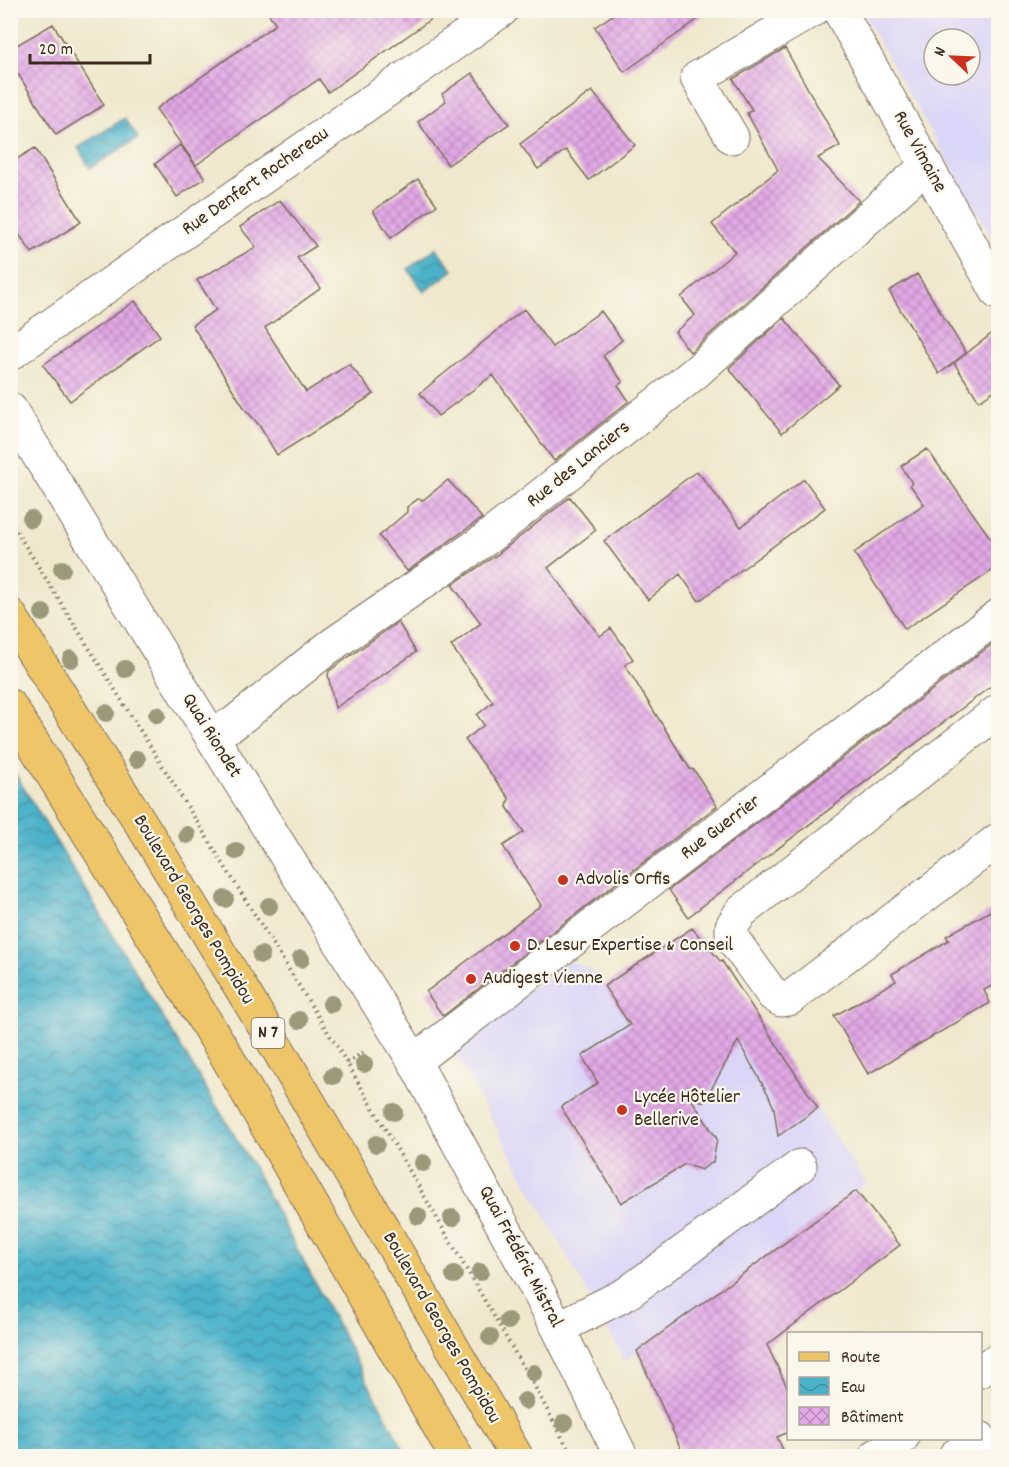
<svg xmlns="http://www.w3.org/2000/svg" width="1009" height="1467" font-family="Dekko,sans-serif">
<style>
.built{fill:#dad6f7;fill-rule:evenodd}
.water{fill:url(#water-waves);stroke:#446e74;stroke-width:1.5}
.building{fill:url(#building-cross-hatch)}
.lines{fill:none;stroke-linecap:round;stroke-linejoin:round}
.minor-casing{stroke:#7a6c5b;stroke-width:35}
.major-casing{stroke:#7a6c5b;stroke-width:35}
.path{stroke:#7a6c5b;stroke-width:4;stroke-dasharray:1.5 4.5;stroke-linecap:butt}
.minor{stroke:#fff;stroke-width:33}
.major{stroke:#eec569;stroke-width:33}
.tree{fill:#9c997a}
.poi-dot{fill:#c8321e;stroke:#fbf7ec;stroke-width:2}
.labels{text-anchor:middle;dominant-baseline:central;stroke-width:4.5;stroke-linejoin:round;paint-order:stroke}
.shield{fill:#fbf7ec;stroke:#75685c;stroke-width:1.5}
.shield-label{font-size:18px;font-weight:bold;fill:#3b2a1e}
.street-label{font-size:20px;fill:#3b2a1e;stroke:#fbf7ec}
.poi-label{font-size:20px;fill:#3b2a1e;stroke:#fbf7ec;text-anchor:start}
</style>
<defs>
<pattern id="water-waves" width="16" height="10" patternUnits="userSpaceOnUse" patternTransform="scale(1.5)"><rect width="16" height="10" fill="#4cb2ca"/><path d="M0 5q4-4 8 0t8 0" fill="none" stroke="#4091a3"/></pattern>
<pattern id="building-cross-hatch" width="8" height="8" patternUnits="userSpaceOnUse" patternTransform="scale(1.5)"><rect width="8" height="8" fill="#e3a9e7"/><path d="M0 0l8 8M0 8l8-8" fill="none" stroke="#b98abb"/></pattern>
</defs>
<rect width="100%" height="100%" fill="#fbf7ec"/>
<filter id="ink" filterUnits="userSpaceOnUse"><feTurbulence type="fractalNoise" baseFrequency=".0167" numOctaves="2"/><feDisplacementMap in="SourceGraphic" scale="12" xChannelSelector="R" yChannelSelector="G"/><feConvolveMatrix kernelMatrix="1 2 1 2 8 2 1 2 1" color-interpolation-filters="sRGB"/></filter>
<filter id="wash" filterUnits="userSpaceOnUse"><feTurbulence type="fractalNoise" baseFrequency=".008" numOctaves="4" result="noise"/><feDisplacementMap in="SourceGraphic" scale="24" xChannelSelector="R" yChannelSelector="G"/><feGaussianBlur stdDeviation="1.35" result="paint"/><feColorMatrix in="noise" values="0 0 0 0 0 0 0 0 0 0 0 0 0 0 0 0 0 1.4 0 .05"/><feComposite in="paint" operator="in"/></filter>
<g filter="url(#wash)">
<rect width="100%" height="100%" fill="#f0e8cd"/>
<path class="built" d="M861,11h137v237zM934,39h36v36h-36z
M692,928l37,44 137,212 -241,177 -173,-313 117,-88 30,15 6,11z"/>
<path class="water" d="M125,118l13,20 -48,30 -12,-20z
M436,248l17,22 -29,22 -16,-23z
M11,767l239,394 157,295h-396z"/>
<g id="blocks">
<path class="building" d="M266,10h178l-116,82 -9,-13 -123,86 -40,-56 120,-85z
M620,10h91l-87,62 -29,-45z
M53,24l51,81 -48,30 -46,-74v-12z
M785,48l55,98 -22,12 41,43 -169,151 -15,-20 20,-17 -14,-18 54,-45 -23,-28 66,-54 -31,-57 5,-3 -19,-31z
M472,73l37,51 -61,41 -30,-43 28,-21 -4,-7z
M592,91l43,54 -46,35 -23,-30 -28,19 -18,-25z
M180,145l25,33 -28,19 -22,-33z
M35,148l46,74 -49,31 -22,-32v-58z
M418,179l19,26 -46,33 -18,-27z
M280,200l36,46 -19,12 24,30 -56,40 41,64 43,-28 25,30 -97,61 -18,-30 -14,-16 -53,-84 24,-15 -19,-30 59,-33 -16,-20z
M917,274l49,79 -27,21 -50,-83z
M135,301l25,35 -90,65 -27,-36z
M524,309l28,38 49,-36 21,29 -19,16 20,26 -5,3 11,16 -75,60 -61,-86 -55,41 -18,-23z
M784,318l55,67 -57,48 -53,-65z
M999,328v59l-20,14 -25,-38z
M927,449l72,101v16l-94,63 -51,-76 70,-49 -14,-19 2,-2 -11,-17z
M697,471l44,56 63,-48 21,29 -126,93 -19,-27 -32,26 -44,-59z
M448,480l34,38 -75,53 -28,-35 28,-24v-5l11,-8 5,1z
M570,497l26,33 -48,38 52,68 11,-8 22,31 -8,6 65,104 4,1 23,36 -274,210 -17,-24 115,-87 -38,-59 21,-14 -17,-25 2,-9 -44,-58 19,-15 -7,-10 16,-13 -42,-56 30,-23 -29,-38 46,-31z
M398,622l18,30 -81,56 -7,-33 1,-4z
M999,639v41l-311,237 -19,-27z
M999,906v76l-15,8 6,13 -122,71 -34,-58 62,-35 -4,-7 57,-34 -3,-4z
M692,928l29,34 1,-1 96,147 -40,28 -4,-28 -6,-14 -30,-53 -34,61 -14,-5 27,42 -4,23 -12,8 -16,-6 -64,39 -60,-96 37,-24 -16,-27 48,-31 -26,-39z
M856,1191l44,54 -133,100 22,46v41l-12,5 9,19h-102l-47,-105z"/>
</g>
</g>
<g filter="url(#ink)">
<use href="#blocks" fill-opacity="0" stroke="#7a6c5b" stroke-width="1.5"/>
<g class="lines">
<defs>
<path id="minor" d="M839,10l159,283
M732,137l-35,-59 116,-68
M10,354l492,-344
M10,409l200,325 204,327 144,267 63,128
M998,711l-257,201 -9,14v12l41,57 8,5 8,-1 209,-159
M210,734l23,-10 96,-77 157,-108 209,-166 231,-207
M414,1061l584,-445
M558,1328l68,-34 174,-128
M980,1371l18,-12
M876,1456l26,-18
M955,1456l25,-18"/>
<path id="major" d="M10,615l137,218 125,206 244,417
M10,706l216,349 230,401"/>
</defs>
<use href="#minor" class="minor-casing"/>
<use href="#major" class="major-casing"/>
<path class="path" d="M10,521l337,542 189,326 36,67
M347,1063l17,-11"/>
<use href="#minor" class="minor"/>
<use href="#major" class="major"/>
</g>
<g class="tree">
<circle cx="31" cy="519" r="9"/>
<circle cx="62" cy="569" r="9"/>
<circle cx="43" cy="613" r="9"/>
<circle cx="71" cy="659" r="9"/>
<circle cx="125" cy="669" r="9"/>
<circle cx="106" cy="713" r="9"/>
<circle cx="157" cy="715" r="9"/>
<circle cx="137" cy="759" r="9"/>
<circle cx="187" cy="835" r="9"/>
<circle cx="236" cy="851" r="9"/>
<circle cx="225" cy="899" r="9"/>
<circle cx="269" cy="906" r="9"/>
<circle cx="261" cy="955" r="9"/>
<circle cx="301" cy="959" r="9"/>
<circle cx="331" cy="1004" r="9"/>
<circle cx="299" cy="1020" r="9"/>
<circle cx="364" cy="1064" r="9"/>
<circle cx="333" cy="1076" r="9"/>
<circle cx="394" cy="1112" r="9"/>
<circle cx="376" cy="1144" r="9"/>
<circle cx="423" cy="1163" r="9"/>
<circle cx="418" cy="1216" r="9"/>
<circle cx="452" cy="1218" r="9"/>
<circle cx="480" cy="1272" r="9"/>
<circle cx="454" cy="1275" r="9"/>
<circle cx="508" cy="1321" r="9"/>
<circle cx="490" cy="1337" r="9"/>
<circle cx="534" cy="1373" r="9"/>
<circle cx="525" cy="1401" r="9"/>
<circle cx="564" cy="1423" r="9"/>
</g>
</g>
<g class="poi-dot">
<circle cx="563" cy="880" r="6"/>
<circle cx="515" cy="946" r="6"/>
<circle cx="471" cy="979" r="6"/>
<circle cx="622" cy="1110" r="6"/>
</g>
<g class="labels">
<rect class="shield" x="251.5" y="1018" width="33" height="30" rx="4.5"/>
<g class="shield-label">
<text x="268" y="1033">N 7</text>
</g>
<g class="street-label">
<text transform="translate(919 152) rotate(61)">Rue Vimaine</text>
<text transform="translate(256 182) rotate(-35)">Rue Denfert Rochereau</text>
<text transform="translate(579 465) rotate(-39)">Rue des Lanciers</text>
<text transform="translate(211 736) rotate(58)">Quai Riondet</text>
<text transform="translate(721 828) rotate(-37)">Rue Guerrier</text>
<text transform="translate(193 910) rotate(59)">Boulevard Georges Pompidou</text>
<text transform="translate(520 1257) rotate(62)">Quai Frédéric Mistral</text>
<text transform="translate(441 1328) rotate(60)">Boulevard Georges Pompidou</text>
</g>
<g class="poi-label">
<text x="575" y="880">Advolis Orfis</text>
<text x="527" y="946">D. Lesur Expertise &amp; Conseil</text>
<text x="483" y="979">Audigest Vienne</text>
<text x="634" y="1098">Lycée Hôtelier<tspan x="634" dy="23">Bellerive</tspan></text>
</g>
</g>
<rect width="1009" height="1467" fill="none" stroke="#fbf7ec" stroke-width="36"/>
<rect x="787" y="1332" width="195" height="108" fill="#fbf7ec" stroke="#aea59a" stroke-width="1.5"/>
<rect x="799" y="1352" width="30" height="9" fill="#eec569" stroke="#aea59a" stroke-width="1.5"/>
<text x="841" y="1362" font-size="18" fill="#3b2a1e">Route</text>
<rect x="799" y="1377" width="30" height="18" fill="url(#water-waves)" stroke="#aea59a" stroke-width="1.5"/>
<text x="841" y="1392" font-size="18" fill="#3b2a1e">Eau</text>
<rect x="799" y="1407" width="30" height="18" fill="url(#building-cross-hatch)" stroke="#aea59a" stroke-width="1.5"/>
<text x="841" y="1422" font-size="18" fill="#3b2a1e">Bâtiment</text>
<g transform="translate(952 57) rotate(293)"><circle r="28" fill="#fbf7ec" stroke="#aea59a" stroke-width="1.5"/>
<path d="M0-4.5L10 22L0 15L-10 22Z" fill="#c8321e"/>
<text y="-9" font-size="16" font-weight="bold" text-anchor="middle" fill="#3b2a1e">N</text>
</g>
<path d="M30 54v9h120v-9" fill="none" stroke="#3b2a1e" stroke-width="3"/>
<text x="39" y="54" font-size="18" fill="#3b2a1e" stroke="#fbf7ec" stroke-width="4.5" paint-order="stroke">20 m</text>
</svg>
